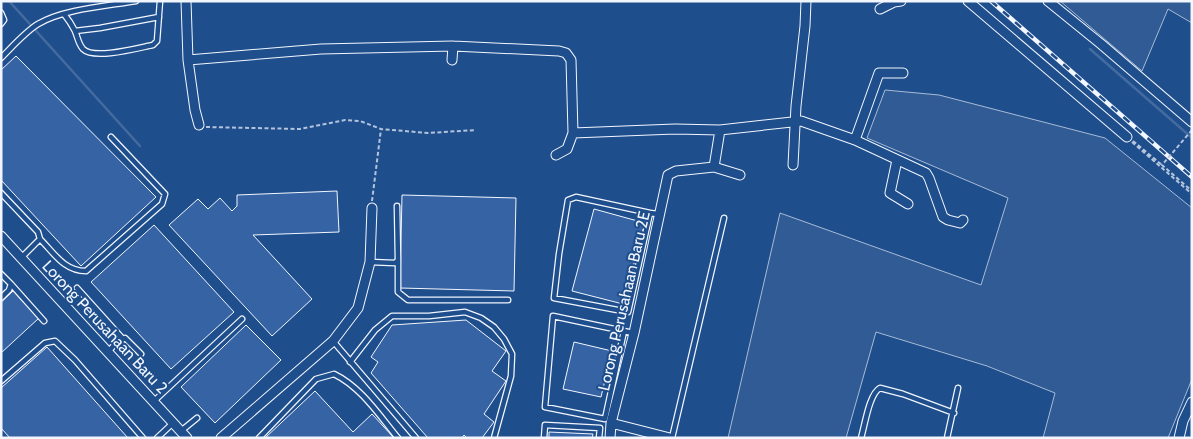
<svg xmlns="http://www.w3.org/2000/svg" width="1193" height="439" font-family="Cabin,sans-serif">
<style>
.built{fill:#305b95;stroke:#a8bbd7}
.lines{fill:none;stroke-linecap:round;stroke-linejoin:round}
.stream{stroke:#446ba0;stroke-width:2.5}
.building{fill:#3563a3;stroke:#f2f6ff}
.service-casing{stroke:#f2f6ff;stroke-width:7}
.minor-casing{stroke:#f2f6ff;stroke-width:11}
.path{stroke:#b3c4dc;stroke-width:2;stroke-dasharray:4 2.5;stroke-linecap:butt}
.service{stroke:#1f4e8c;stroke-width:4.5}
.minor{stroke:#1f4e8c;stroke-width:9}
.rail-casing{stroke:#f2f6ff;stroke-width:4.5}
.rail{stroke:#1f4e8c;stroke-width:2.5;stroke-dasharray:8;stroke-linecap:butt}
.path-bridge{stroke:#b3c4dc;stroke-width:2;stroke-dasharray:4 2.5;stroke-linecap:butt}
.labels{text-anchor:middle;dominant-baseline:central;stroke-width:4;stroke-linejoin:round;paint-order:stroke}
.street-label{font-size:16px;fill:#f2f6ff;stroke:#1f4e8c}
</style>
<rect width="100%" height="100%" fill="#1f4e8c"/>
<path class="built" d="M1060,1h132v22l-24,-14 -26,62z
M885,90l54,5 166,43 87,70v171l-24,59h-125l12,-45 -68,-27 -111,-34 -30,106h-118l52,-225 201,72 27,-87 -141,-60z"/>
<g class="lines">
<path class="stream" d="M9,1l131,145
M1090,49l102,89"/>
</g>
<path class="building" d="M16,56l140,141 -75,69 -80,-86v-110z
M337,191l2,41 -86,3 59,64 -40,37 -103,-111 29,-26 10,10 12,-11 12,13 5,-5v-11z
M402,195l114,3 -2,93 -114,-3z
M594,209l51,14 -22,81 -51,-13z
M154,225l80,87 -63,57 -80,-87z
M13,291l26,27 -38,35v-51z
M466,320l40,31 -14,20 14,10 -22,33 10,8 -12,16h-15l-3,-3 -2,3h-34l-57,-65 7,-11 -7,-5 21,-32z
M246,325l35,35 -66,63 -34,-36z
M574,342l38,9 -11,46 -38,-8z
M47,347l81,91h-118l-9,-10v-40z
M315,391l38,41 19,-18 22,24h-129z
M549,432l44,2 -1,4h-43z"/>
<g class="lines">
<defs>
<path id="service" d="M1,13l3,7 -3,4
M64,14c4,5 8,11 11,17 3,7 3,12 8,18 11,11 55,-1 70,-4l4,-4 3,-40
M75,31l25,-3 59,-11
M1,58c12,-12 24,-26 37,-34 25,-15 69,-18 98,-23
M1,193l37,39 2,7 -19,19
M650,213l-22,99 -74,-14 5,-44 9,-54 8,-3 74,16 8,1
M40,239c14,14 24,32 46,32l76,-67 3,-10 -54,-57
M398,260v32l10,8h100
M370,262l25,1 3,-3 -1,-54
M1,274l10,10 -2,6 -8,8
M11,284l33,37
M77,288l46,51
M624,331l-19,88 -60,-12 8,-91 80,17
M333,341l83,97
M108,352l7,-8 10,-6 16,16
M350,362l25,-32 17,-14h37l36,-4 16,6 13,9 10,12 8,15 -1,22 -17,62
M1,381l44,-38 10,-2 20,19 68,78
M153,402l89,-83
M181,431l16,-13
M157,438l16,-15
M259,438l57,-59 18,-5c27,13 45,41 64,64
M544,438l1,-13 55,3 -1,10
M672,438l52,-220
M861,438c4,-13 8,-44 19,-50l23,6 51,19
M947,438l11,-50"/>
<path id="minor" d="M186,1l2,59 7,50 4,15
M968,1l159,136
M1048,1l53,43 91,78
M880,9l14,-7 7,-1
M188,60l133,-11 132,-3 106,5 7,2 5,7 2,73 -6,16 -11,6
M452,60l1,-14
M573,133l102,-4 45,1 81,-9 54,19 71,33 3,5 14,39 5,3 12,3 3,-3
M855,140l24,-67h24
M897,160l-7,33 18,11
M793,165l3,-59 9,-80 1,-25
M714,167l6,-37
M1,236l186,202
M611,423l59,15
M221,438l112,-97 25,-33 12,-46 2,-54
M610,438l1,-15 23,-90 34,-158 8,-4 38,-4 26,8
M1179,438l4,-17 9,-19"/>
</defs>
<use href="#service" class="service-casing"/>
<use href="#minor" class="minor-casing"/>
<path class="path" d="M206,127l94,2 45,-9 15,1 21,8 47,4 48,-3
M1133,141l29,24
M1132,142l60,52
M372,201l9,-72"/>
<use href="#service" class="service"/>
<use href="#minor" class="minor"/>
<defs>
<path id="rail" d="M991,1l201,176"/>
</defs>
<use href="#rail" class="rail-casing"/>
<use href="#rail" class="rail"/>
<path class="path-bridge" d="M1192,130l-30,35 30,26"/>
</g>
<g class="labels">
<g class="street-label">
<text transform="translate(624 301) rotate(-77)">Lorong Perusahaan Baru 2E</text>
<text transform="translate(105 327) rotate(47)">Lorong Perusahaan Baru 2</text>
</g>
</g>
<rect width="1193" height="439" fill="none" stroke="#f2f6ff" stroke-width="5"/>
</svg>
